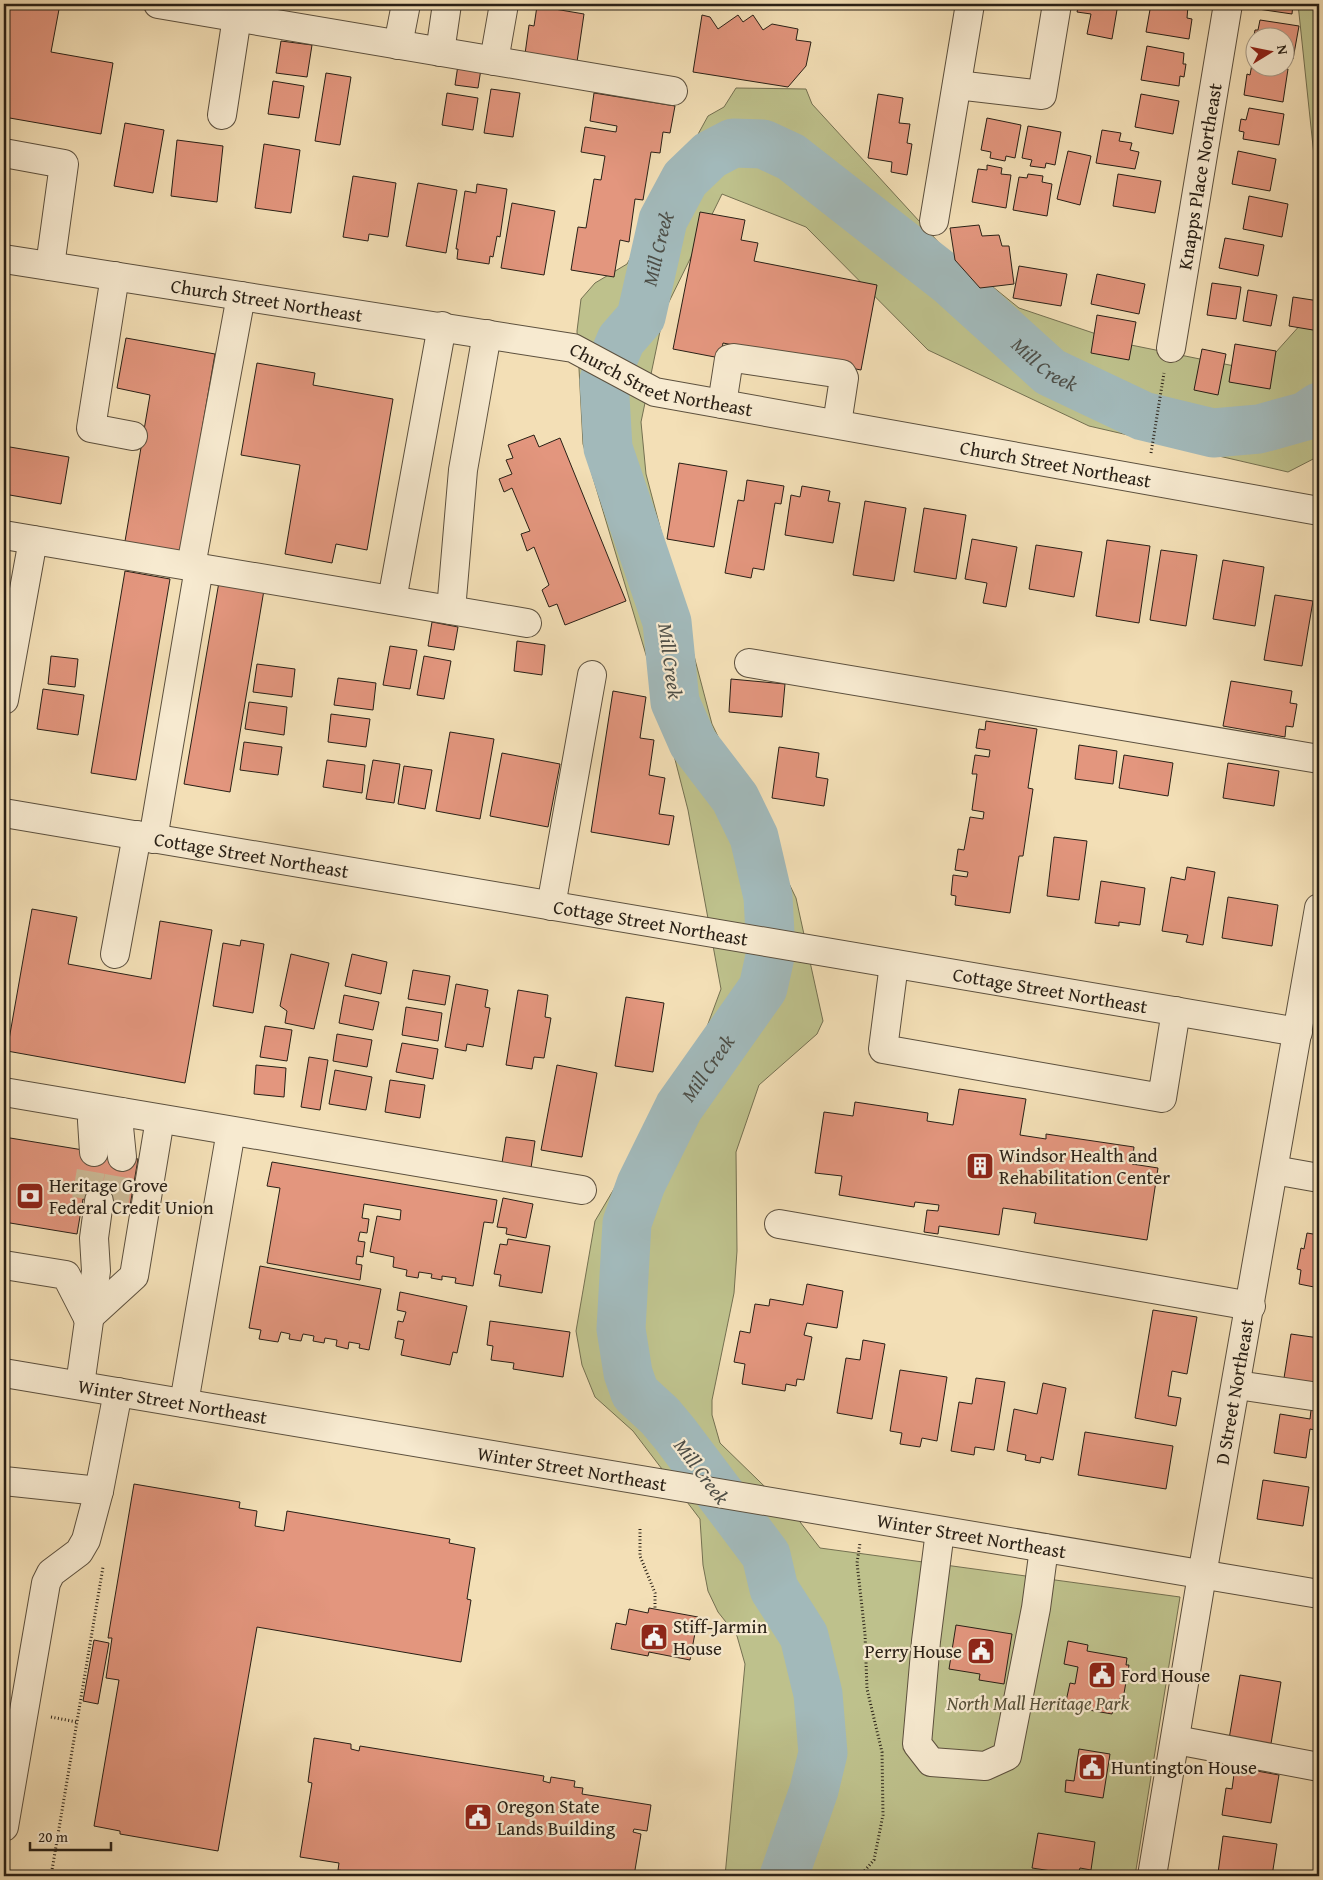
<svg xmlns="http://www.w3.org/2000/svg" width="1323" height="1880" font-family="'Gentium Book Plus',serif">
<style>
.green{fill:#bec18c;stroke:#747051}
.lines{fill:none;stroke-linecap:round;stroke-linejoin:round}
.river{stroke:#a2b9ba;stroke-width:49}
.building{fill:#e3967e;stroke:#292016}
.minor-tunnel{stroke:#cbb996;stroke-width:28;stroke-dasharray:28 14;stroke-linecap:butt}
.minor-casing{stroke:#5c503e;stroke-width:30}
.path{stroke:#292016;stroke-width:3;stroke-dasharray:1 2.5;stroke-linecap:butt}
.minor{stroke:#f7ead0;stroke-width:28}
.labels{text-anchor:middle;dominant-baseline:central;stroke-width:4.5;stroke-linejoin:round;paint-order:stroke}
.street-label{font-size:19px;fill:#292016;stroke:#f7ead0}
.poi-label{font-size:19px;fill:#292016;stroke:#f7ead0;text-anchor:start}
.park-label{font-size:19px;font-style:italic;fill:#565039;stroke:#f7ead0}
.water-label{font-size:20px;font-style:italic;fill:#4d4e47;stroke:#f7ead0}
</style>
<rect width="100%" height="100%" fill="#f3dfb6"/>
<filter id="stains"><feTurbulence type="fractalNoise" baseFrequency=".004" numOctaves="4"/><feColorMatrix values="0 0 0 0 .2 0 0 0 0 .09 0 0 0 0 .02 0 0 0 .5 -.17"/></filter>
<radialGradient id="worn" r=".72"><stop offset=".6" stop-color="#630" stop-opacity="0"/><stop offset="1" stop-color="#630" stop-opacity=".3"/></radialGradient>
<path class="green" d="M1298,4h21v199z
M736,88l70,1 6,15 129,141 78,63 107,36 133,27 60,-67v152l-31,16 -199,-46 -161,-76 -122,-123 -84,-33 -58,118 -23,110 5,52 66,250 84,174 27,123 -6,13 -58,51 -23,67 1,99 -3,42 -22,107v15l8,28 77,75 23,30 360,49 -45,279h-410l20,-212 -8,-28 -19,-24 -10,-21 -5,-26 -3,-46 -67,-88 -38,-34 -13,-32 -6,-34 19,-110 29,-49 21,-30 60,-110 16,-43 -33,-179 -27,-105 -78,-261 -6,-113 4,-32 14,-16 32,-19 81,-148 16,-9z"/>
<g class="lines">
<path class="river" id="s1" d="M784,1876l30,-86 9,-37 -5,-59 -14,-58 -30,-47 -8,-34 -91,-121 -15,-18 -25,-23 -7,-20 -7,-44 6,-106 14,-39 38,-77 84,-119 8,-36 -3,-55 -14,-60 -19,-39 -42,-55 -18,-41 -8,-80 -59,-174 -4,-68 17,-40 20,-23 22,-97 22,-41 25,-24 23,-12 30,1 28,13 161,126 98,89 93,44 70,17 46,-4 47,-13 13,-9"/>
</g>
<path class="building" d="M4,4h56l-9,48 62,11 -12,71 -97,-17z
M1079,4h39l-6,35 -25,-5 4,-20 -14,-2z
M1151,4l37,2 -1,12 5,1 -3,20 -43,-7z
M1187,4h18v3z
M1259,4h34l-1,10 -34,-5z
M537,6l47,8 -7,48 -52,-8 4,-29 5,1z
M702,15l8,2 8,12 20,-14 5,7 10,-7 10,15 9,-6 26,5 -2,11 15,2 -5,24 -18,21 -95,-15z
M1260,20l39,6 -6,33 -7,-1v-20h-30v15h-5l4,-23h3z
M281,41l31,4 -5,32 -31,-4z
M1147,46l37,7 -1,11h3l-2,13 -4,-1 -1,10 -38,-6z
M1252,64h4v4l32,1 -5,33 -39,-7 3,-21 3,1z
M458,65l23,4 -3,19 -23,-3z
M326,73l25,4 -11,68 -25,-4z
M273,81l31,5 -5,32 -31,-4z
M491,89l29,4 -7,44 -29,-4z
M447,93l31,5 -5,32 -31,-5z
M594,93l81,13 -5,27 -7,-1 -3,21 -9,-1 -8,48 -8,-1 -6,43 -9,-2 -6,37 -43,-7 7,-43 8,1 8,-49 7,1 4,-24 -24,-4 4,-25 31,5 1,-6 -27,-5z
M878,94l25,4 -4,25 11,1 -3,19 5,1 -5,31 -16,-3 1,-10 -24,-4z
M1141,94l38,7 -6,33 -38,-7z
M1249,108l35,6 -5,31 -36,-6 1,-7 -5,-1 2,-12 5,1z
M987,118l34,7 -6,33 -9,-2 -1,5 -15,-3 1,-6 -10,-2z
M125,123l39,7 -11,63 -39,-7z
M1028,126l33,6 -6,33 -9,-2 -1,5 -15,-2 2,-6 -10,-2z
M1102,130l19,3 -2,8 13,2 -2,7 9,2 -4,17 -39,-6z
M177,140l46,6 -6,56 -46,-6z
M264,144l36,6 -9,63 -36,-5z
M1068,151l23,5 -11,49 -23,-6z
M1238,151l38,8 -6,32 -38,-7z
M987,165l15,3 -1,6 10,1 -5,33 -34,-6 6,-33 9,1z
M1028,174l15,2 -1,6 10,2 -5,32 -34,-6 6,-33 8,1z
M1118,174l43,7 -6,32 -42,-7z
M353,176l43,7 -8,54 -19,-3 -1,7 -25,-4z
M418,183l39,7 -11,63 -40,-7z
M477,184l30,5 -7,48 -3,-1 -4,21 -3,-1 -1,8 -32,-5 1,-10h-2l9,-58 11,2z
M1249,196l39,8 -6,33 -39,-8z
M512,203l43,8 -11,64 -43,-7z
M700,212l45,8 -4,20 17,3 -4,18 123,24 -16,85 -138,-27 -3,15 -47,-9z
M979,225l3,11 17,-1 3,11h7l5,38 -34,4 -25,-28 -5,-32z
M1225,238l39,7 -6,31 -39,-8z
M1019,266l48,8 -6,32 -48,-8z
M1097,274l48,10 -6,30 -48,-10z
M1212,283l29,4 -5,32 -29,-4z
M1248,290l29,5 -6,31 -28,-5z
M1293,297l26,4v30l-30,-5z
M1097,315l39,7 -7,38 -38,-7z
M126,338l89,16 -35,203 -56,-10 26,-152 -33,-7z
M1235,344l41,7 -6,38 -41,-7z
M1202,349l24,5 -8,41 -24,-5z
M257,363l58,10 -2,12 80,14 -26,151 -31,-6 -4,19 -47,-9 15,-89 -59,-10z
M534,435l5,12 21,-9 66,163 -61,24 -8,-21 -8,3 -7,-17 7,-5 -15,-38 -7,4 -6,-17 9,-3 -18,-43 -8,4 -5,-13 13,-5 -6,-14 7,-2 -5,-13z
M4,446l65,11 -8,47 -57,-10z
M679,463l48,8 -13,76 -47,-8z
M747,480l37,6 -3,18 -6,-1 -11,67 -11,-2 -2,10 -26,-5 13,-73 6,1z
M802,486l28,5 -2,10 12,2 -7,40 -48,-8 6,-40 9,2z
M865,501l41,7 -12,73 -41,-6z
M924,508l42,7 -10,64 -42,-7z
M972,539l45,8 -11,60 -23,-4 4,-20 -22,-4z
M1107,540l43,6 -11,77 -43,-7z
M1036,545l46,7 -8,45 -45,-8z
M1161,550l36,5 -11,71 -36,-6z
M1223,560l41,7 -9,59 -42,-7z
M125,571l45,8 -34,201 -45,-7z
M219,582l45,8 -34,202 -46,-8z
M1275,595l38,6 -11,65 -38,-6z
M432,622l26,5 -4,23 -26,-4z
M517,641l28,4 -3,30 -28,-4z
M390,646l27,4 -7,39 -27,-4z
M51,656l27,3 -3,28 -27,-3z
M424,656l27,5 -7,38 -27,-4z
M257,664l38,5 -3,28 -39,-5z
M338,678l38,5 -3,27 -39,-5z
M731,679l54,5 -3,33 -53,-5z
M1231,681l61,10 -2,12 7,1 -4,23 -7,-1 -1,11 -62,-11z
M43,689l41,6 -6,40 -41,-6z
M613,691l33,6 -6,41 14,2 -5,35 16,3 -6,36 15,2 -5,29 -78,-13z
M249,702l38,5 -3,28 -39,-6z
M331,714l39,5 -4,28 -38,-5z
M986,721l51,8 -9,59 5,1 -10,67h-4l-9,57 -55,-8 1,-9 -5,-1 2,-20 14,2 1,-5 -13,-2 3,-21 6,1 6,-33 13,2 1,-7 -12,-2 5,-36h-5l3,-19 14,2 1,-7 -14,-2 3,-19 6,1z
M450,732l44,7 -14,80 -44,-8z
M244,742l38,5 -4,28 -38,-5z
M1079,745l38,6 -4,33 -38,-5z
M779,747l40,6 -3,24 12,2 -4,27 -52,-8z
M502,753l58,11 -12,63 -58,-11z
M1124,755l49,8 -5,33 -49,-8z
M327,760l38,5 -3,28 -39,-6z
M373,760l27,4 -6,39 -28,-4z
M1228,763l51,8 -5,35 -51,-8z
M404,766l28,4 -7,39 -27,-5z
M1054,837l33,4 -8,59 -32,-4z
M1187,867l28,5 -12,73 -17,-3 2,-7 -26,-4 9,-54 14,3z
M1101,881l44,7 -5,37 -21,-3v4l-24,-3z
M1228,897l50,8 -6,41 -50,-8z
M32,909l45,8 -9,47 83,15 9,-58 52,9 -27,153 -178,-32z
M241,940l23,4 -11,69 -40,-7 10,-63 17,3z
M291,954l38,9 -15,66 -29,-6 2,-12 -7,-5z
M352,954l35,8 -6,32 -36,-8z
M413,970l37,6 -5,29 -37,-6z
M456,984l32,6 -3,17 5,1 -7,39 -16,-3 -1,7 -21,-4z
M518,990l30,5 -3,22 6,1 -7,40 -10,-1 -2,12 -26,-4z
M344,995l35,7 -6,28 -34,-7z
M626,997l38,6 -11,69 -38,-6z
M406,1007l36,6 -4,28 -36,-6z
M265,1026l27,4 -5,31 -27,-4z
M337,1034l35,6 -5,27 -34,-6z
M402,1043l36,6 -5,30 -37,-7z
M309,1057l19,3 -8,50 -19,-3z
M256,1065l30,3 -2,29 -30,-3z
M557,1065l40,8 -15,84 -41,-7z
M335,1070l37,7 -6,33 -37,-6z
M390,1080l35,5 -5,33 -35,-6z
M959,1089l67,10 -6,36 26,4v-5l88,13 -2,17 26,4 -11,72 -113,-17 2,-10 -33,-5 -4,27 -60,-9 -1,8 -14,-2 3,-22 11,1 1,-6 -24,-3 -1,5 -75,-12 3,-19 -27,-3 9,-61 29,4 2,-14 73,11 -1,8 26,4z
M4,1137l134,22 -8,47 -47,-7 -6,35 -73,-12z
M506,1137l29,4 -4,27 -29,-5z
M272,1162l225,38 -4,23 -9,-1 -11,64 -18,-3 1,-5 -14,-2v4l-11,-2 1,-4 -13,-2 -1,6 -12,-2 1,-6 -14,-3 1,-10 -24,-5 7,-36 23,4 1,-10 -37,-6 -2,14 7,1 -2,14 -7,-1 -2,9 7,1 -2,15 -6,-1 -1,8 6,1 -2,15 -93,-17 13,-75 -13,-2z
M503,1198l30,6 -7,34 -20,-4 1,-6 -10,-1z
M1307,1233l12,2v53l-20,-4 2,-14 -4,-1 4,-21 3,1z
M508,1239l42,7 -8,47 -43,-7 2,-11 -7,-1 6,-30 7,1z
M260,1266l121,23 -12,61 -10,-2 1,-4 -11,-2 -1,7 -12,-3 1,-6 -12,-2 -1,5 -11,-2 1,-5 -11,-2 -2,7 -12,-2 1,-5 -9,-2 -3,10 -19,-3 2,-9 -12,-2z
M807,1284l36,7 -6,37 -30,-5 -3,12 8,2 -8,43 -7,-1 -1,7 -10,-2 -1,7 -43,-7 3,-20 -11,-2 6,-31 10,2 5,-29 14,2 1,-7 33,6z
M400,1292l67,14 -10,47 -4,-1 -3,13 -49,-10 3,-15 -9,-2 3,-17 5,1 3,-10 -9,-2z
M1153,1310l44,7 -10,57 -15,-3 -4,25 13,2 -5,28 -41,-8z
M490,1321l80,11 -7,45 -50,-8 1,-6 -23,-3 2,-14 -6,-1z
M1291,1334l28,4 -2,45 -33,-5z
M863,1340l22,4 -13,75 -35,-6 9,-55 14,2z
M900,1370l47,7 -10,64 -15,-3 -2,9 -20,-3 2,-11 -12,-2z
M976,1378l29,4 -11,68 -19,-3 -1,8 -23,-4 8,-49 13,2z
M1043,1383l23,5 -13,72 -12,-3 -1,6 -15,-3 1,-5 -19,-4 7,-42 23,5z
M1311,1410l8,1v20l-9,-2 -4,29 -32,-5 6,-39 30,5z
M1085,1432l88,14 -7,43 -88,-14z
M1263,1480l46,7 -6,39 -46,-7z
M134,1484l106,18 -1,6 18,3 -2,15 29,5 3,-20 163,28 -1,4 26,5 -8,51 4,1 -10,62 -204,-35 -39,224 -98,-17v-3l-26,-5 25,-146 -13,-2 6,-40h-4z
M649,1608l49,9 -8,43 -41,-8 -1,4 -37,-7 5,-26 10,2 3,-16 19,4z
M956,1625l56,9 -8,50 -25,-4 1,-6 -31,-5z
M94,1640l15,3 -11,61 -15,-3z
M1068,1641l20,4 -1,6 40,7 -1,7h3l-6,34h-4l-2,11 -4,-1 -1,5 -47,-8 5,-23 5,1 3,-17 -14,-3z
M1240,1675l41,7 -12,74 -40,-17z
M314,1738l37,6v5l8,2 1,-5 184,30 -1,5 7,2 1,-6 24,4 -1,6 9,1 -1,6 69,11 -4,26 -13,-2 -1,3 8,2 -7,42h-256l-40,-6 1,-7 -39,-6 12,-74 -4,-1z
M1079,1749l31,5 -7,44 -38,-6 1,-12 8,1z
M1235,1767l44,8 -8,48 -49,-8 4,-27 6,1z
M1038,1833l57,9 -4,28 -11,-2 -2,7 -46,-7z
M1223,1836l54,8 -5,32h-33l-21,-3z"/>
<g class="lines">
<path class="minor-tunnel" d="M86,1199l8,-47
M114,1204l8,-47"/>
<defs>
<g id="minor">
<path d="M158,4l515,87"/>
<path d="M398,45l8,-41"/>
<path d="M440,52l7,-48"/>
<path d="M494,61l10,-57"/>
<path d="M957,85l85,10 15,-91"/>
<path d="M222,115l15,-98"/>
<path d="M4,153l60,11 -14,102"/>
<path d="M934,221l36,-217"/>
<path id="s2" d="M4,259l569,89 82,44 664,119"/>
<path d="M115,276l-24,152 42,8"/>
<path id="s3" d="M1171,348l57,-344"/>
<path d="M722,404l7,-45 5,-1 108,16 2,4 -7,46"/>
<path d="M4,535l523,88"/>
<path d="M191,566l50,-270"/>
<path d="M392,600l50,-274"/>
<path d="M451,610l12,-140 24,-136"/>
<path d="M749,663l570,96"/>
<path d="M4,700l29,-160"/>
<path id="s4" d="M4,813l1294,219"/>
<path d="M153,839l46,-271"/>
<path d="M551,906l41,-231"/>
<path d="M115,954l22,-119"/>
<path d="M894,964l-11,85 279,49 14,-87"/>
<path d="M4,1092l578,98"/>
<path d="M121,1112l-2,15 3,30"/>
<path d="M94,1152l-2,-31 3,-13"/>
<path d="M1274,1170l45,8"/>
<path d="M779,1224l472,82"/>
<path d="M4,1265l62,10 22,43"/>
<path d="M88,1318l46,-42 26,-157"/>
<path id="s5" d="M4,1373l1315,221"/>
<path d="M80,1385l16,-114 -2,-33 5,-37"/>
<path d="M1237,1385l82,12"/>
<path d="M184,1403l47,-272"/>
<path d="M4,1481l95,10"/>
<path d="M940,1531l-14,110 -9,103 14,18 54,4 22,-10 29,-148 8,-60"/>
<path d="M1176,1740l143,27"/>
<path d="M4,1827l42,-244 5,-10 28,-21 7,-12 13,-49 19,-99"/>
<path id="s6" d="M1152,1876l50,-301 117,-667"/>
</g>
</defs>
<use href="#minor" class="minor-casing"/>
<path class="path" d="M1151,453l13,-80
M640,1529v27l15,37v16
M51,1717l26,5
M51,1876l52,-309
M860,1876l14,-16 9,-45 -1,-63 -15,-63 -2,-55 -8,-71 3,-20"/>
<use href="#minor" class="minor"/>
</g>
<defs>
<symbol id="building-square" viewBox="-11 -11 22 22"><rect x="-9" y="-9" width="18" height="18" rx="4" fill="#8f2418" stroke="#f7ead0"/><path d="M-4-6H4V6H1V3H-1V6H-4ZM-2.5-4.3h1.7v1.8h-1.7ZM.8-4.3h1.7v1.8H.8ZM-2.5-1h1.7V.8h-1.7ZM.8-1h1.7V.8H.8Z" fill="#fff"/></symbol>
<symbol id="bank-square" viewBox="-11 -11 22 22"><rect x="-9" y="-9" width="18" height="18" rx="4" fill="#8f2418" stroke="#f7ead0"/><path d="M-6-4H6V4H-6ZM0-2.3a2.3 2.3 0 1 0 0 4.6a2.3 2.3 0 1 0 0-4.6Z" fill="#fff"/></symbol>
<symbol id="civic-square" viewBox="-11 -11 22 22"><rect x="-9" y="-9" width="18" height="18" rx="4" fill="#8f2418" stroke="#f7ead0"/><path d="M-.6-6.5H3V-4.5H.6V-3L4-1V1h2V6H-6V1h2V-1L-.6-3ZM-1.2 2.5V6h2.4V2.5Z" fill="#fff"/></symbol>
</defs>
<g fill-rule="evenodd">
<use href="#building-square" x="964" y="1150" width="32" height="32"/>
<use href="#bank-square" x="14" y="1180" width="32" height="32"/>
<use href="#civic-square" x="638" y="1621" width="32" height="32"/>
<use href="#civic-square" x="965" y="1635" width="32" height="32"/>
<use href="#civic-square" x="1086" y="1659" width="32" height="32"/>
<use href="#civic-square" x="1076" y="1751" width="32" height="32"/>
<use href="#civic-square" x="462" y="1801" width="32" height="32"/>
</g>
<g class="labels">
<g class="street-label">
<text stroke="none"><textPath href="#s3" startOffset="174">Knapps Place Northeast</textPath></text>
<text stroke="none"><textPath href="#s2" startOffset="266">Church Street Northeast</textPath></text>
<text stroke="none"><textPath href="#s2" startOffset="671">Church Street Northeast</textPath></text>
<text stroke="none"><textPath href="#s2" startOffset="1076">Church Street Northeast</textPath></text>
<text stroke="none"><textPath href="#s4" startOffset="251">Cottage Street Northeast</textPath></text>
<text stroke="none"><textPath href="#s4" startOffset="656">Cottage Street Northeast</textPath></text>
<text stroke="none"><textPath href="#s4" startOffset="1061">Cottage Street Northeast</textPath></text>
<text stroke="none"><textPath href="#s6" startOffset="491">D Street Northeast</textPath></text>
<text stroke="none"><textPath href="#s5" startOffset="171">Winter Street Northeast</textPath></text>
<text stroke="none"><textPath href="#s5" startOffset="576">Winter Street Northeast</textPath></text>
<text stroke="none"><textPath href="#s5" startOffset="981">Winter Street Northeast</textPath></text>
</g>
<g class="poi-label">
<text x="999" y="1155">Windsor Health and<tspan x="999" dy="22">Rehabilitation Center</tspan></text>
<text x="49" y="1185">Heritage Grove<tspan x="49" dy="22">Federal Credit Union</tspan></text>
<text x="673" y="1626">Stiff-Jarmin<tspan x="673" dy="22">House</tspan></text>
<text x="962" y="1651" text-anchor="end">Perry House</text>
<text x="1121" y="1675">Ford House</text>
<text x="1111" y="1767">Huntington House</text>
<text x="497" y="1806">Oregon State<tspan x="497" dy="22">Lands Building</tspan></text>
</g>
<g class="park-label">
<text x="1038" y="1703">North Mall Heritage Park</text>
</g>
<g class="water-label">
<text stroke="none"><textPath href="#s1" startOffset="1780">Mill Creek</textPath></text>
<text stroke="none"><textPath href="#s1" startOffset="2305">Mill Creek</textPath></text>
<text transform="translate(671 661) rotate(82)">Mill Creek</text>
<text stroke="none"><textPath href="#s1" startOffset="895">Mill Creek</textPath></text>
<text transform="translate(702 1471) rotate(53)">Mill Creek</text>
</g>
</g>
<rect width="1323" height="1880" fill="none" stroke="#f3dfb6" stroke-width="20"/>
<rect x="5" y="5" width="1313" height="1870" fill="none" stroke="#292016" stroke-width="2.5"/>
<rect x="10" y="10" width="1303" height="1860" fill="none" stroke="#292016"/>
<g transform="translate(1270 52) rotate(80)"><circle r="24" fill="#f7ead0" stroke="#a59986"/>
<path d="M0-4L9 19L0 12L-9 19Z" fill="#8f2418"/>
<text y="-8" font-size="14" font-weight="bold" text-anchor="middle" fill="#292016">N</text>
</g>
<path d="M30 1842v8h81v-8" fill="none" stroke="#292016" stroke-width="2.5"/>
<text x="38" y="1842" font-size="15" fill="#292016" stroke="#f7ead0" stroke-width="4" paint-order="stroke">20 m</text>
<rect width="100%" height="100%" filter="url(#stains)"/>
<rect width="100%" height="100%" fill="url(#worn)"/>
</svg>
